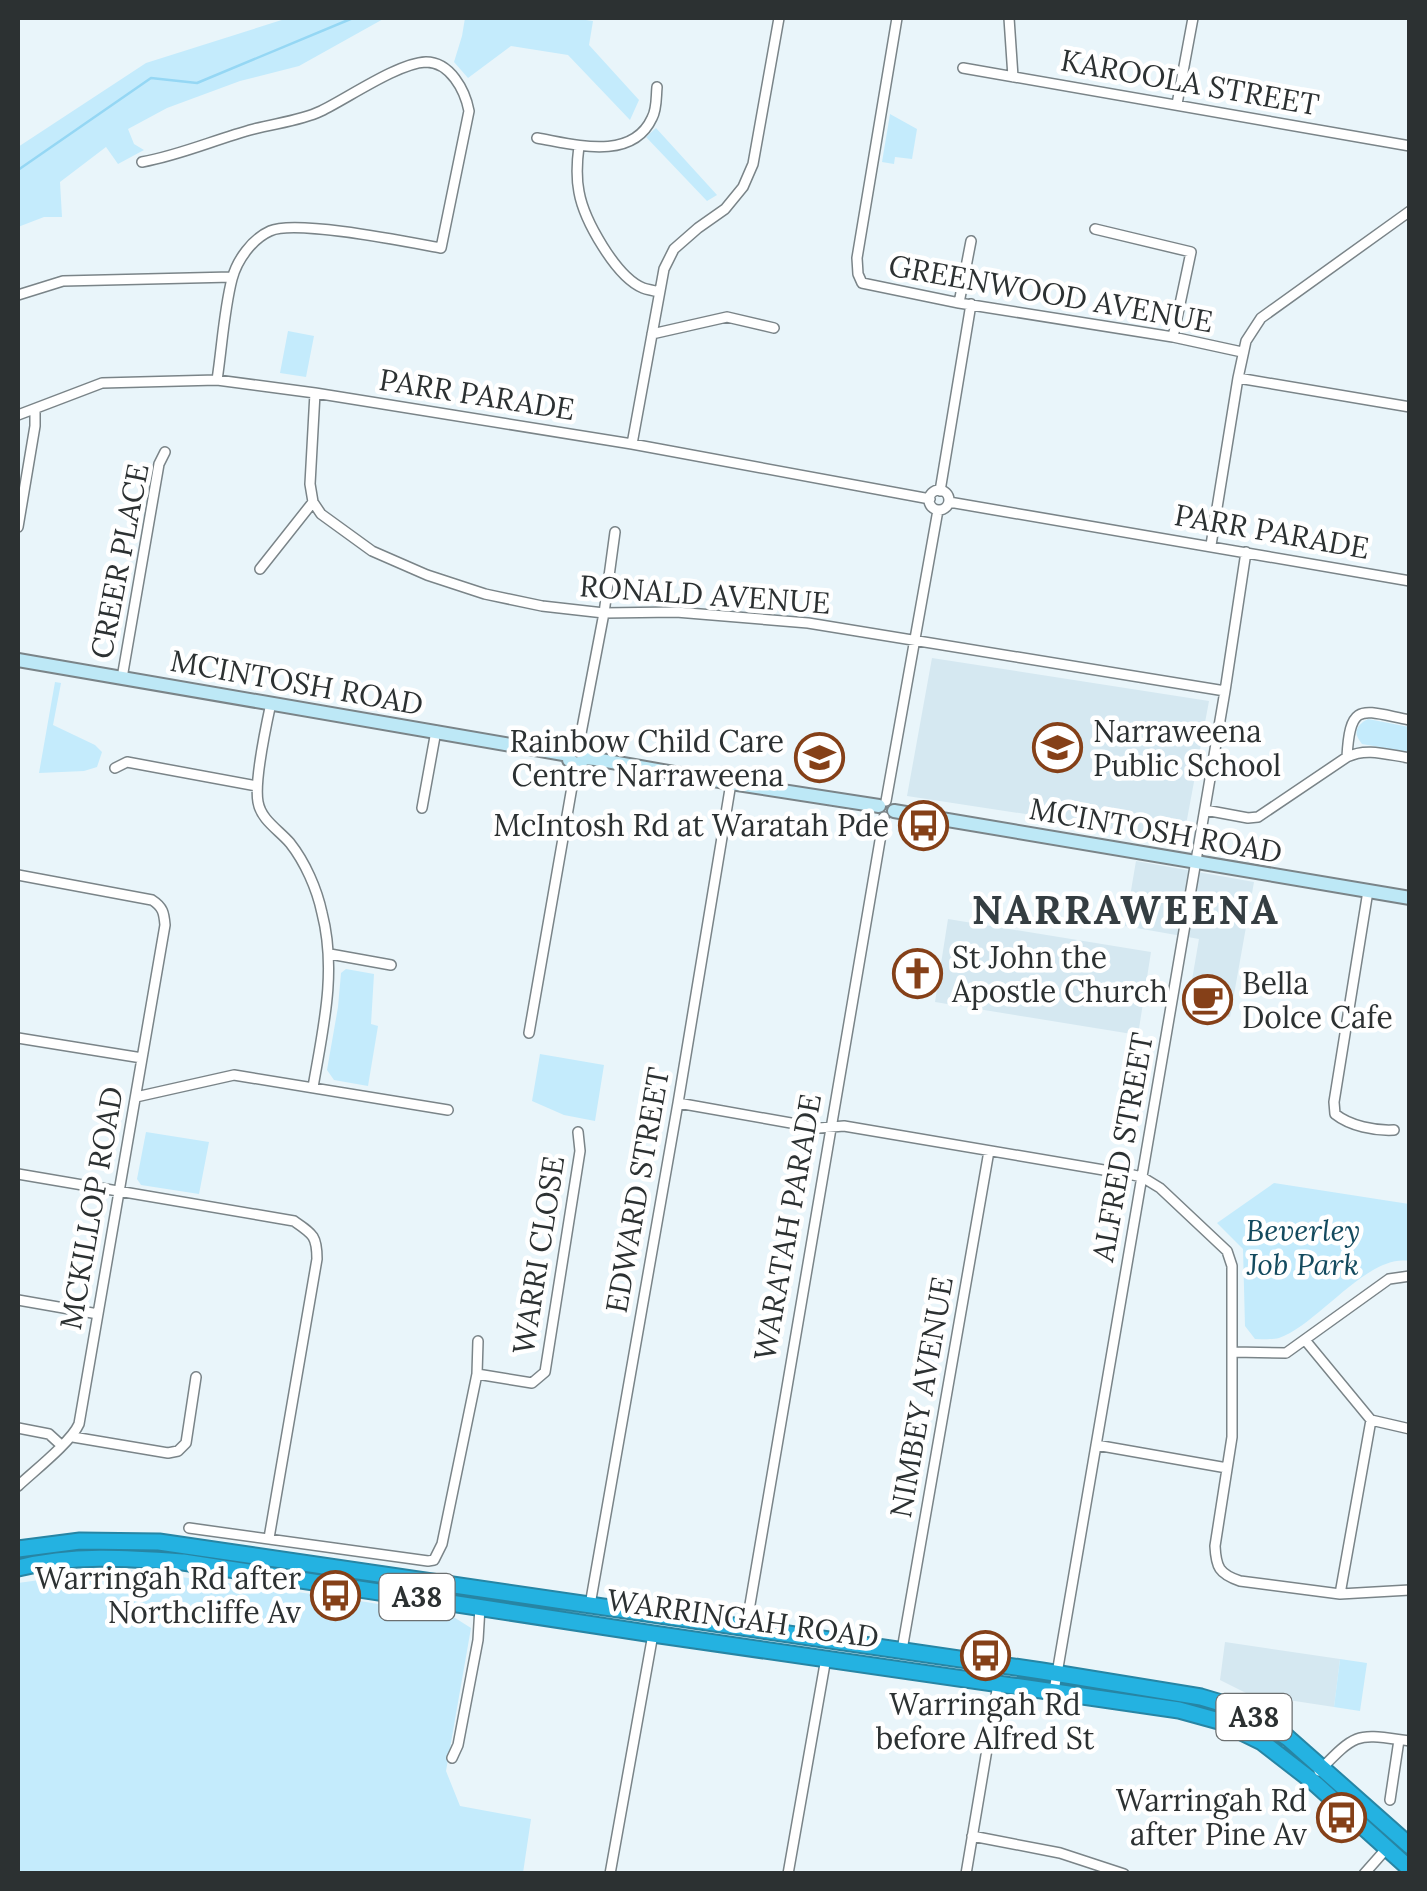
<svg xmlns="http://www.w3.org/2000/svg" width="1427" height="1891" font-family="Lora,serif">
<style>
.built{fill:#d5e8f1}
.green{fill:#c4ebfc}
.lines{fill:none;stroke-linecap:round;stroke-linejoin:round}
.stream{stroke:#95d7f4;stroke-width:2.5}
.street-casing{stroke:#7a8488;stroke-width:12}
.secondary-casing{stroke:#7a8488;stroke-width:16}
.highway-casing{stroke:#2785a4;stroke-width:19}
.street{stroke:#fff;stroke-width:9}
.secondary{stroke:#bde8f6;stroke-width:12}
.highway{stroke:#24b2e1;stroke-width:15}
.labels{text-anchor:middle;dominant-baseline:central;stroke-width:9;stroke-linejoin:round;paint-order:stroke}
.shield{fill:#fff;stroke:#6b6f70;stroke-width:2.5}
.shield-label{font-size:28px;font-weight:bold;fill:#2c3132}
.street-label{font-size:30px;fill:#2c3132;stroke:#fff}
.poi-label{font-size:30px;fill:#2c3132;stroke:#fff;text-anchor:end}
.park-label{font-size:30px;font-style:italic;fill:#144b5f;stroke:#fff}
.district-label{font-size:40px;font-weight:bold;letter-spacing:2.5px;fill:#353e42;stroke:#fff}
</style>
<rect width="100%" height="100%" fill="#e9f5fa"/>
<path class="built" d="M932,658l277,43 -26,140 -138,-24 -138,-21z
M1136,861l118,21 -24,135 -43,-8 12,-70 -74,-13z
M948,919l203,33 -13,83 -203,-33z
M1225,1642l115,17 -6,48 -86,-13 -28,-14z"/>
<path class="green" d="M288,18h97l-86,48 -59,15 -73,27 -39,21 6,15 10,6 -26,14 -12,-17 -46,35 2,35h-18l-26,10v-80l128,-84z
M465,18h107l21,3 -4,24 50,55 -9,20 -62,-65 -57,-9 -43,32 -14,-16 8,-26z
M890,114l27,15 -5,30 -17,-2 -1,7 -12,-2z
M656,128l61,67 -10,6 -61,-64z
M288,331l26,5 -8,41 -26,-4z
M55,682l6,1 -8,42 42,20 7,7 -5,15 -13,4 -45,2z
M1368,719l41,8v25l-47,-8c-9,-11 -7,-18 6,-25z
M346,969l28,5 -3,50 7,2 -10,60 -34,-6 -7,-10 11,-63 3,-34z
M540,1054l64,11 -9,56 -31,-6 -32,-14z
M146,1132l63,10 -10,52 -58,-9 -4,-6z
M1274,1183l135,21v57c-42,-7 -90,63 -130,77 -7,2 -16,1 -24,1l-10,-13 -2,-77 -26,-26z
M119,1569l216,28 117,19 19,12 -25,143 14,35 71,13 -8,54h-505v-290z
M1340,1659l27,4 -7,48 -26,-4z"/>
<g class="lines">
<path class="stream" d="M18,170l133,-92 46,5 156,-65"/>
<defs>
<path id="street" d="M897,18l-40,240 1,16 4,9 97,20 214,34 69,15
M1009,18l4,59
M963,68l447,78
M1177,104l16,-86
M537,138c36,6 95,24 115,-20 5,-9 4,-21 5,-31
M579,146c-2,15 -3,31 0,46 5,28 37,85 64,96 5,2 10,2 15,4
M142,162c39,-7 74,-23 112,-33 22,-6 46,-8 67,-18 27,-13 77,-48 105,-49 24,0 39,28 43,49l-28,137c-33,-6 -146,-29 -171,-17 -18,8 -33,29 -38,48 -8,31 -10,68 -15,101
M1095,229l96,23 -18,85
M18,295l45,-14 169,-4
M959,303l12,-62
M652,334l75,-17 47,11
M1238,378l172,29
M315,393l-5,91 3,18 8,12 51,37 55,24 58,19 57,12 62,7 72,-1 132,11 417,68
M18,415l84,-32 115,-3 98,13 317,51 298,55
M632,444l32,-175 10,-20 24,-21 27,-19 18,-22 10,-23 26,-146
M929 500a10 10 0 1 1 20 0a10 10 0 1 1-20 0Z
M940,491l31,-187
M949,502l461,79
M18,527l17,-101v-17
M1211,545l27,-167 8,-37 15,-23 149,-107
M260,569l53,-67
M122,678l37,-214 6,-12
M271,703c-5,23 -17,78 -13,99 3,18 21,28 32,41 15,19 27,46 32,70 15,58 1,116 -9,174
M578,749l26,-136 11,-81
M1347,757c20,-10 41,-2 63,1
M115,768l12,-6 130,24
M886,801l52,-291
M422,808l14,-77
M1205,810l43,8 10,-1 89,-60c3,-57 15,-46 63,-37
M18,875l134,25c11,7 12,13 13,25l-86,499c-8,18 -45,47 -61,62
M1368,891l-34,211 1,12c15,12 40,17 59,16
M330,954l61,11
M529,1033l47,-269
M18,1038l124,20
M136,1097l98,-22 214,35
M678,1103l141,25 25,-2 289,49 9,2 18,11 67,63 5,15v171l-17,109c1,21 4,28 25,35l100,13 70,-4
M18,1174l276,47c19,13 23,15 23,38l-48,279
M18,1300l80,14
M1305,1340l66,80 39,9
M1233,1352l53,1 103,-74 21,-3
M477,1374l55,9 13,-11 35,-221 -2,-19
M18,1428l31,6 12,11
M73,1437l95,16 10,-2 8,-8 10,-66
M1096,1445l131,23
M189,1528l239,33 6,-1 8,-16 35,-170 1,-33
M1340,1594l31,-174
M590,1605l88,-502 53,-320
M746,1628l138,-811
M902,1650l87,-499
M1054,1691l171,-1000 21,-139
M452,1758l6,-13 20,-105 2,-33
M1319,1771c39,-40 37,-37 91,-30
M1390,1800l9,-60
M972,1836l88,17 64,21
M610,1874l43,-240
M788,1874l38,-216
M966,1874l32,-190
M1364,1874l23,-26"/>
<path id="secondary" d="M18,660l551,95
M569,755v5l7,4h4l4,-6 11,1 136,24 148,23
M894,811l516,87"/>
<path id="highway" d="M18,1549l62,-8 79,1 883,129 159,26 27,8 30,13 30,20 122,108
M18,1568c55,-14 109,-10 165,-6l470,72 526,76 40,11 43,21 49,38 99,89"/>
</defs>
<use href="#street" class="street-casing"/>
<use href="#secondary" class="secondary-casing"/>
<use href="#highway" class="highway-casing"/>
<use href="#street" class="street"/>
<use href="#secondary" class="secondary"/>
<use href="#highway" class="highway"/>
</g>
<defs>
<symbol id="school-ring" viewBox="-11 -11 22 22"><circle r="9.5" fill="#fff" stroke="#854018" stroke-width="1.5"/><path d="M0-5L7-2L0 1L-7-2ZM-4 1L0 2.5L4 1V4Q0 6-4 4Z" fill="#854018"/></symbol>
<symbol id="bus-ring" viewBox="-11 -11 22 22"><circle r="9.5" fill="#fff" stroke="#854018" stroke-width="1.5"/><path d="M-5-6H5V4H4V6H2V4H-2V6H-4V4H-5ZM-3.5-4V0h7V-4ZM-3.5 1.2v1.5H-2V1.2ZM2 1.2v1.5H3.5V1.2Z" fill="#854018"/></symbol>
<symbol id="church-ring" viewBox="-11 -11 22 22"><circle r="9.5" fill="#fff" stroke="#854018" stroke-width="1.5"/><path d="M-1.2-6h2.4v3.5h3.3v2.4h-3.3V6h-2.4V-.1h-3.3v-2.4h3.3Z" fill="#854018"/></symbol>
<symbol id="cafe-ring" viewBox="-11 -11 22 22"><circle r="9.5" fill="#fff" stroke="#854018" stroke-width="1.5"/><path d="M-5.5-4.5H6V0H3Q3 3.5 0 3.5H-2.5Q-5.5 3.5-5.5 0ZM3-3.2v2h1.7v-2ZM-6 4.5H4V6H-6Z" fill="#854018"/></symbol>
</defs>
<g fill-rule="evenodd">
<use href="#school-ring" x="1030" y="720" width="55" height="55"/>
<use href="#school-ring" x="792" y="730" width="55" height="55"/>
<use href="#bus-ring" x="896" y="798" width="55" height="55"/>
<use href="#church-ring" x="890" y="946" width="55" height="55"/>
<use href="#cafe-ring" x="1180" y="972" width="55" height="55"/>
<use href="#bus-ring" x="308" y="1568" width="55" height="55"/>
<use href="#bus-ring" x="958" y="1628" width="55" height="55"/>
<use href="#bus-ring" x="1314" y="1790" width="55" height="55"/>
</g>
<g class="labels">
<g class="shield">
<rect x="379.5" y="1574" width="75" height="46" rx="8"/>
<rect x="1216.5" y="1694" width="75" height="46" rx="8"/>
</g>
<g class="shield-label">
<text x="417" y="1597">A38</text>
<text x="1254" y="1717">A38</text>
</g>
<g class="street-label">
<text transform="translate(1190 82) rotate(10)">KAROOLA STREET</text>
<text transform="translate(1051 293) rotate(10)">GREENWOOD AVENUE</text>
<text transform="translate(477 394) rotate(9)">PARR PARADE</text>
<text transform="translate(1272 531) rotate(10)">PARR PARADE</text>
<text transform="translate(119 561) rotate(-79)">CREER PLACE</text>
<text transform="translate(705 594) rotate(4)">RONALD AVENUE</text>
<text transform="translate(297 682) rotate(10)">MCINTOSH ROAD</text>
<text transform="translate(1156 830) rotate(10)">MCINTOSH ROAD</text>
<text transform="translate(1122 1147) rotate(-80)">ALFRED STREET</text>
<text transform="translate(637 1190) rotate(-80)">EDWARD STREET</text>
<text transform="translate(91 1208) rotate(-80)">MCKILLOP ROAD</text>
<text transform="translate(787 1227) rotate(-80)">WARATAH PARADE</text>
<text transform="translate(538 1255) rotate(-81)">WARRI CLOSE</text>
<text transform="translate(921 1397) rotate(-80)">NIMBEY AVENUE</text>
<text transform="translate(743 1618) rotate(8)">WARRINGAH ROAD</text>
</g>
<g class="poi-label">
<text x="1093" y="731" text-anchor="start">Narraweena<tspan x="1093" dy="34">Public School</tspan></text>
<text x="784" y="741">Rainbow Child Care<tspan x="784" dy="34">Centre Narraweena</tspan></text>
<text x="889" y="825">McIntosh Rd at Waratah Pde</text>
<text x="952" y="957" text-anchor="start">St John the<tspan x="952" dy="34">Apostle Church</tspan></text>
<text x="1242" y="983" text-anchor="start">Bella<tspan x="1242" dy="34">Dolce Cafe</tspan></text>
<text x="301" y="1578">Warringah Rd after<tspan x="301" dy="34">Northcliffe Av</tspan></text>
<text x="985" y="1704" text-anchor="middle">Warringah Rd<tspan x="985" dy="34">before Alfred St</tspan></text>
<text x="1307" y="1800">Warringah Rd<tspan x="1307" dy="34">after Pine Av</tspan></text>
</g>
<g class="park-label">
<text x="1303" y="1230">Beverley<tspan x="1303" dy="34">Job Park</tspan></text>
</g>
<g class="district-label">
<text x="1126" y="909">NARRAWEENA</text>
</g>
</g>
<rect width="1427" height="1891" fill="none" stroke="#2c3132" stroke-width="40"/>
</svg>
